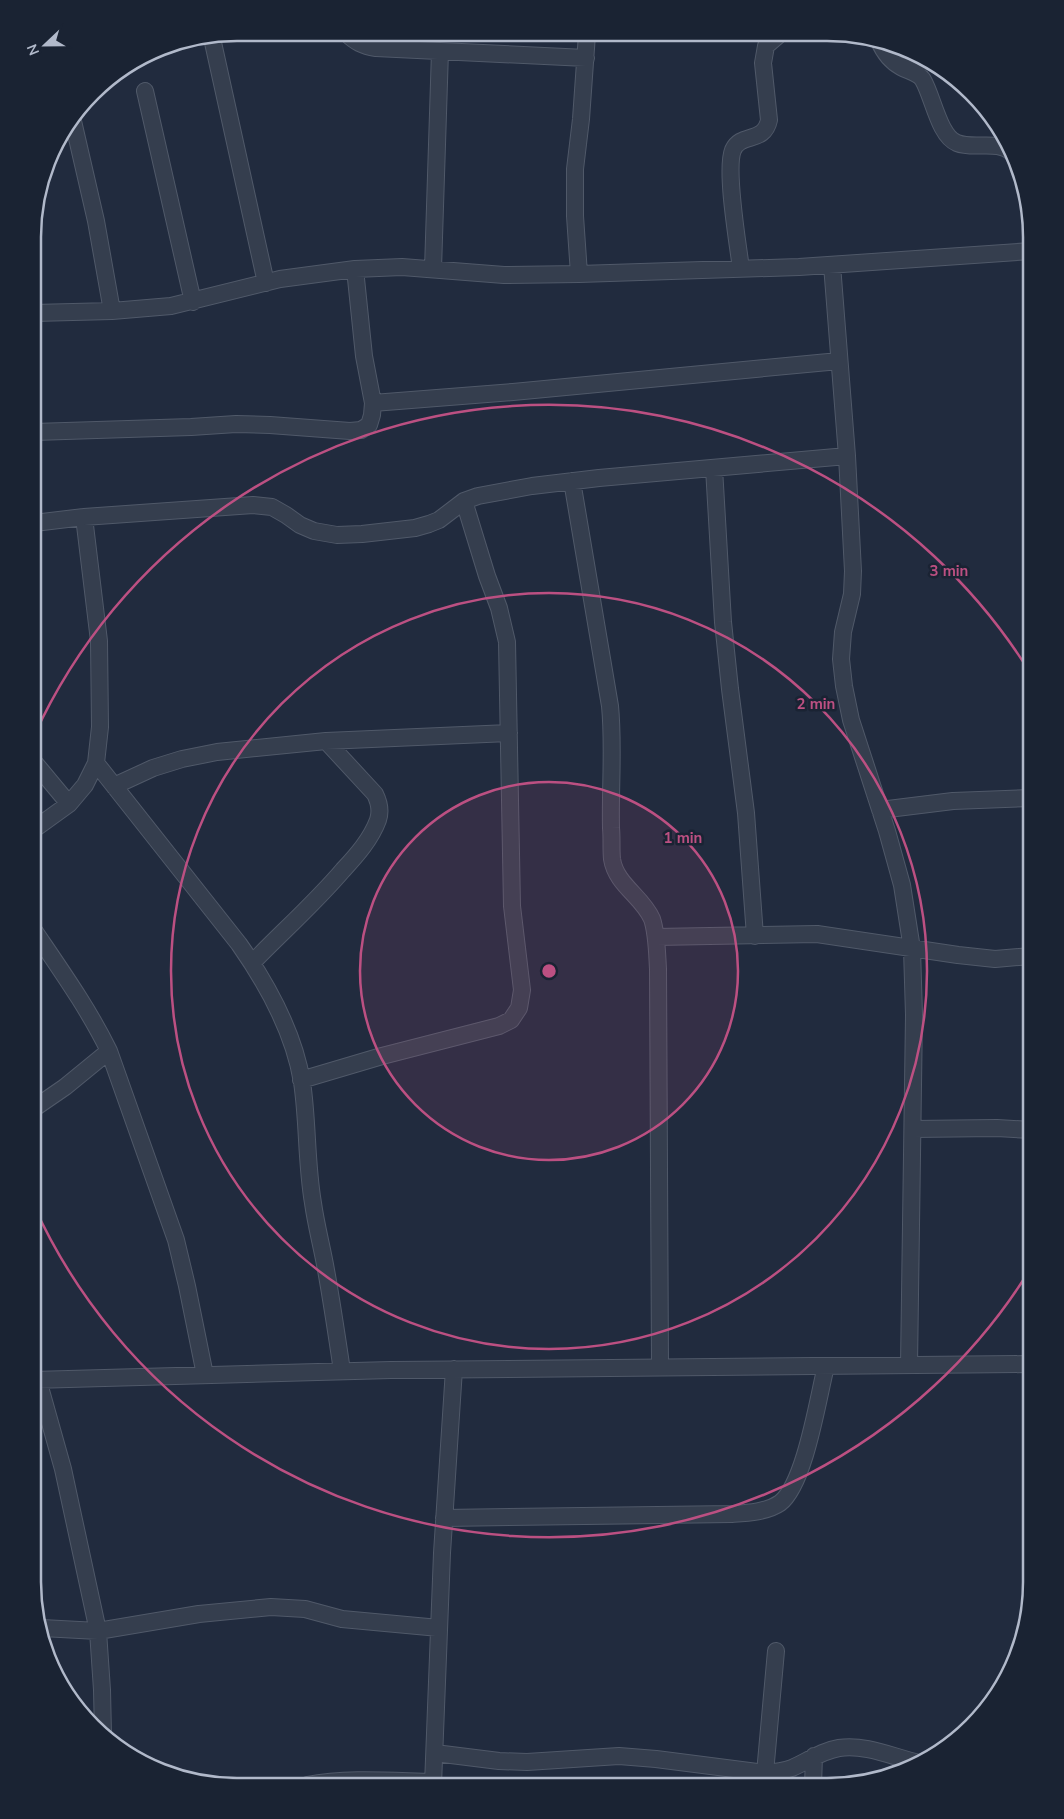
<svg xmlns="http://www.w3.org/2000/svg" width="1064" height="1819" font-family="'Nunito Sans',sans-serif">
<style>
.lines{fill:none;stroke-linecap:round;stroke-linejoin:round}
.minor-casing{stroke:#505969;stroke-width:18}
.minor{stroke:#353e4e;stroke-width:16}
.ring{fill:none;stroke:#bc5082;stroke-width:2.5}
.rim{fill:none;stroke:#b1b9ca;stroke-width:2.5}
.centre{fill:#bc5082;stroke:#1a2333;stroke-width:2.5}
.ring-label{font-size:15px;text-anchor:middle;font-weight:bold;fill:#bc5082;stroke:#1a2333;stroke-width:5;stroke-linejoin:round;paint-order:stroke}
</style>
<rect width="100%" height="100%" fill="#212b3e"/>
<g class="lines">
<defs>
<path id="minor" d="M346,33c9,9 17,13 30,15l210,10
M404,33l1,16
M212,38l54,245
M879,41c5,12 11,20 22,26 7,4 18,6 22,13 10,17 16,56 34,63 17,7 41,-4 55,10
M901,67l27,-6
M145,91l48,211
M73,121l23,100 16,90
M832,265l15,191 6,115 -1,23 -9,38 -2,27 3,27 7,34 36,111 15,54 10,64 2,66 -5,350
M433,269l7,-218
M741,269c-3,-25 -16,-99 -8,-119 8,-18 31,-6 36,-30l-6,-57 3,-17 14,-12
M579,274l-4,-58v-47l6,-50 6,-85
M34,313l78,-2 59,-5 109,-27 75,-10 47,-2 102,8 75,-1 220,-7 232,-16
M373,403l140,-11 326,-31
M34,432l157,-5 45,-3 34,1 80,6 11,-1 8,-5 3,-10 1,-12 -9,-47 -9,-87
M714,468l9,154 7,67 16,124 9,123
M572,481l38,225c4,40 0,81 1,122 1,10 0,21 1,31 4,26 30,37 40,60 5,15 5,34 6,50l2,398
M34,523l50,-6 169,-12 19,2 14,8 14,10 14,6 23,4 25,-1 53,-6 14,-4 10,-4 25,-19 14,-5 54,-10 67,-8 248,-22
M34,762l35,42
M96,763l143,181c28,40 55,89 63,138 6,40 4,80 11,121 3,22 9,44 13,67 6,33 11,67 16,101
M114,786l39,-18 29,-9 35,-7 109,-11 183,-8
M880,810l73,-9 78,-3
M33,830l36,-26 16,-19 11,-22 4,-36 -1,-86 -15,-124
M33,929c27,40 55,79 76,122l67,189 11,46 18,89
M656,937l161,-3 141,21 37,4 36,-3
M252,963c30,-31 63,-60 91,-93 14,-15 28,-31 35,-50 3,-9 1,-18 -3,-26l-49,-53
M301,1080l81,-24 117,-30 12,-6 8,-12 3,-18 -10,-84 -5,-264 -8,-34 -12,-32 -23,-75
M33,1109l32,-22 44,-36
M913,1129l84,-1 34,2
M33,1380l358,-10 640,-6
M38,1380l25,89 35,162 4,59 1,44
M444,1518l288,-4c15,-1 35,-2 48,-11 25,-19 38,-105 46,-137
M42,1628l56,3 101,-17 72,-7 34,2 37,10 97,9
M435,1753l64,8 28,1 92,-6 37,3 109,14c10,-1 18,-2 27,-5 16,-7 29,-17 47,-20 27,-4 54,9 80,15
M765,1773l11,-122
M307,1785c41,-8 85,-4 126,-3
M433,1785l9,-232 12,-184
M813,1786l1,-30"/>
</defs>
<use href="#minor" class="minor-casing"/>
<use href="#minor" class="minor"/>
</g>
<circle cx="549" cy="971" r="189" fill="#bc5082" fill-opacity=".12"/>
<g class="ring">
<circle cx="549" cy="971" r="189"/>
<circle cx="549" cy="971" r="378"/>
<path d="M1029 1271A566 566 0 0 1 34 1206M34 736A566 566 0 0 1 1029 671"/>
</g>
<path d="M0 0H1064V1819H0ZM237 41H827A196 196 0 0 1 1023 237V1582A196 196 0 0 1 827 1778H237A196 196 0 0 1 41 1582V237A196 196 0 0 1 237 41Z" fill="#1a2333" fill-rule="evenodd"/>
<path class="rim" d="M237 41H827A196 196 0 0 1 1023 237V1582A196 196 0 0 1 827 1778H237A196 196 0 0 1 41 1582V237A196 196 0 0 1 237 41Z"/>
<circle cx="549" cy="971" r="8" class="centre"/>
<g class="ring-label">
<text x="949" y="576">3 min</text>
<text x="816" y="709">2 min</text>
<text x="683" y="843">1 min</text>
</g>
<g transform="translate(45 45) rotate(248)" stroke="#1a2333" stroke-width="4" paint-order="stroke">
<path d="M0-4L9 19L0 12L-9 19Z" fill="#b1b9ca"/>
<text y="-8" font-size="14" font-weight="bold" text-anchor="middle" fill="#b1b9ca">N</text>
</g>
</svg>
